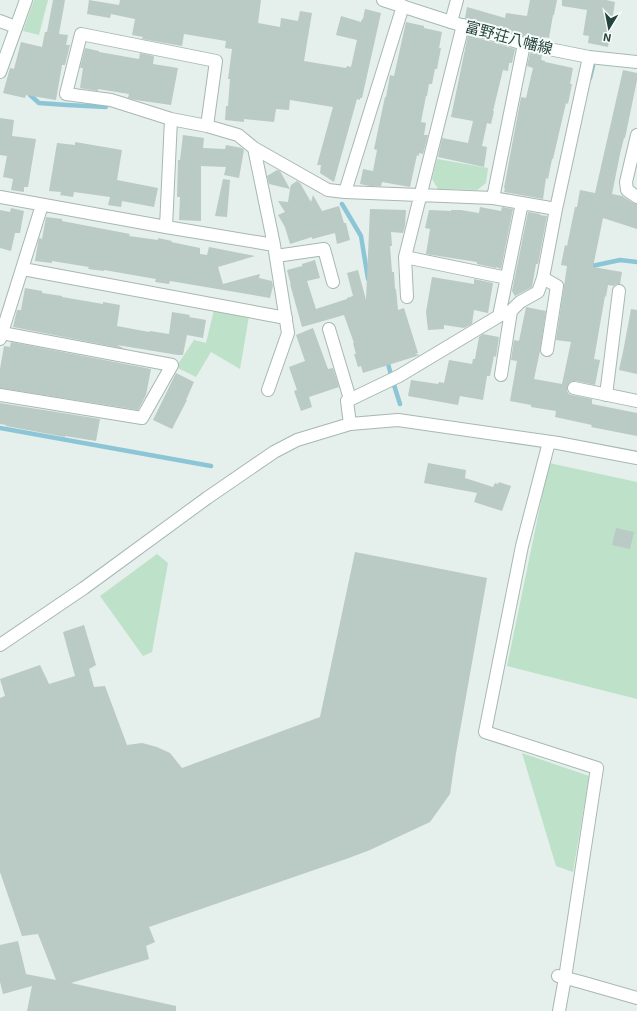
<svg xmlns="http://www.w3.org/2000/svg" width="637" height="1011" font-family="'Exo 2','Noto Sans JP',sans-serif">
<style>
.green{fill:#bee1c9}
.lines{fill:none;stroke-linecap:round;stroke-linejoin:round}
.stream{stroke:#8cc6d6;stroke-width:4.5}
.building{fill:#bacac5}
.minor-casing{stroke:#a7b8b3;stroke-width:14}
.tertiary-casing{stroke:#a7b8b3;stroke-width:14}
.secondary-casing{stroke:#a3bbb4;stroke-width:14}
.minor{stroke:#fff;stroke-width:12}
.tertiary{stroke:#fff;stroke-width:12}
.secondary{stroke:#fff;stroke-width:12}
.labels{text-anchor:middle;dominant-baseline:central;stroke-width:4;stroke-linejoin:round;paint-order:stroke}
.street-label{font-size:15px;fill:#23433c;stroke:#f7fbf9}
</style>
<rect width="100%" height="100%" fill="#e5efeb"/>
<path class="green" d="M34,0h14l-9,35 -16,-4z
M437,159l51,9 -2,15 -9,7 -39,-1 -6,-10z
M214,310l35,6 -9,53 -29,-17 -15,25 -20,-10 18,-27 12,3z
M549,463l88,19v217l-130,-33z
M157,554l11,9 -16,89 -9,4 -43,-60z
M522,753l67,23 -16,96 -17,-6z"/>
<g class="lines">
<path class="stream" d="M590,78l3,-12
M30,95l9,8 28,2 39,2
M342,204l19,32 7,43
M588,268l4,-2 28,-6 17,2
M387,360l4,15
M394,385l6,19
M0,428l211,38"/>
</g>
<path class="building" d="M53,0h12l-6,34 9,1 -2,10h4l-5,20h-3l-6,35 -30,-5 -1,3 -22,-5 7,-25 4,1 7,-27 21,5 3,-15h2z
M89,0l30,5 1,-5h141l-3,23 22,4 1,-9 17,3 2,-10 12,2 -8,48 42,7 1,-2 4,1 6,-27 -21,-5 5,-19 20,6 1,-3h1l2,-10 16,4 -19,85h-2v2l-3,-1 -23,83 -14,-9 1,-8h-4l16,-58 -43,-7 -1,10 -13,-1 -2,13 -30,-3v3l-19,-2 1,-14h2l2,-27h-2l4,-30 -7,-1 1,-7 -42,-7 -2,12 -40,-7 1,-2 -11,-2 3,-16 -24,-5 -1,4 -23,-4z
M530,0h27l-3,15h-1l-4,23 -4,-1 -1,3 -18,-3 -61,-19 2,-11 38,11 1,-5 21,3z
M562,0h44l9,2 -7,45 -20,-4 1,-7 -6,-1 4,-25 -25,-4z
M406,22l18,4v2l18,4 -3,16h2l-4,21h-2l-3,15h-3l-2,12h-1l-5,26 5,1 -2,12h4l-5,19 -4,-1v3l-2,-1 -7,32 -28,-5 -1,4h-11l-10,-2 3,-15 10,2 4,-21 -3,-1 11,-52h1l4,-22 4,1z
M468,35l47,14 -3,14h-3l-1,8 -5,-1 -10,41h1l-3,13 -4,-1 -5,23 5,1 -3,20 -46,-10 4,-19 26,5 5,-22 -22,-4z
M85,48l14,3v1l40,7 1,-6 14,3 -1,8 25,4 -7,37 -35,-5 -8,-2 1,-4 -31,-5v2l-18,-3 3,-20h-3z
M530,53l12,2 -1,5 4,1v1l28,6 -3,16h2l-4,20 -2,-1 -13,56h-1l-4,20 -2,-1 -3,21 -39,-7 1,-4h-1l17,-91 5,1 7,-30 -6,-2z
M623,70l14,3v7l-12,58h-1l-4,16 -8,40 10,2 11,7 4,1v25l-34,-11 -10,49 29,5 -2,12h-4l-2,2 -6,-1 -2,12 -1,-1 -11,63 6,1 -5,25 -19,-4h-4l-3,2 -2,4v4l2,3 3,1 20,4v5l45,9v23l-46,-9 1,-2 -37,-8 1,-6 -25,-4v-2l-21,-4 7,-40 -6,-1 3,-20 5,1 7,-34 20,4 -6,40 -6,28 28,5 9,-42 -15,-2 11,-74 -6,-1 4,-20 2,1 8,-39h2l3,-17 15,3z
M0,118l14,2 -2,16 24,3 -8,48h-4v5l-13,-2 2,-11 -10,-2 4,-21 -7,-1z
M183,135l21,3 -1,10 22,1 1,-4 16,3 2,2 -5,28 -15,-3 2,-8 -25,-1v55l-22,-1 1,-23h-3l1,-37h2z
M75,142l47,8 -5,30 41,8 -4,19 -32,-6 -1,6 -13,-2 2,-8 -36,-5 -1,5 -13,-2 1,-3 -12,-1 8,-48 18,2z
M277,170l3,1 10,18 1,-4 6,-4 3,2 11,19 2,-7 9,16 17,-5 5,17h2l4,17 -13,4 -2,-11 -23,6v-2l-22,7 -5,-17 -7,-12 7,-3 -7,-11 10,1 2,-13 -21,-5 -2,-8z
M223,179l7,1 -3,37 -12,-1z
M480,207l21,4 1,-4 11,2 -12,60 -3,-1 -1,-1 -1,1 -19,-4v-2l-51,-8 4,-25 -5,-1 4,-18 22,1v-1h10l18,3z
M11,208l13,3 -4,22h-5l-4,18 -11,-3v-38l10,2z
M370,209l36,1 -1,16 -2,7 -12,-1 1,14h-2l2,26h2l1,17h1l2,21 6,-2 14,45 -3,1 5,1 -57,18 -2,-7 -3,1 -4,-13h2l-3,-11h1l-10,-28 -42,12 -12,-43 1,1 -4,-15 15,-4v-2l13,-4 5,18 -13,3 9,28 31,-10v-1l6,-2 -6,-23 11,-3 8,30z
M528,212l12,2v1l7,1 -9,48h-2l-4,23 -17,9 -3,-5z
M46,217l16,2v2l68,13 -1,2 29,4v-2l14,3 -1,1 29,6v6l7,1 2,-8 46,9 -37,11 5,17 37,-10 -1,4 13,3 1,5 -3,12 -100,-17 -1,3 -14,-2 1,-3 -52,-9v1l-16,-2 1,-2 -37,-6v2l-17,-2 3,-18 1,-5 3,1z
M432,277l42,7v-5l19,4 -5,30 -14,-3 -2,14 -8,4 -20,-3v4l-16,1 -2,-18z
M25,288l17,3v2l20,3v1l41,7v-2l17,3 -3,21 32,6 1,-1 19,3 3,-22 18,3 -1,2 17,3 -3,18 -16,-3 -4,20h-5l-61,-10 8,4 -112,-22 4,-17h4z
M631,309l6,1v64l-18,-4 4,-18z
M313,328l15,41 5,-1 6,19 -30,10 3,10 -11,4 -7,-20 3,-1 -8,-23 16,-6 -9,-26z
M483,334l16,3 -3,20 -2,-1 -4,20h-3l-4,24 -23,-4 -2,9 -50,-9 3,-16 27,4 1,-2 5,1 5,-23 23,4 1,-5h2l4,-22z
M11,342l140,27 -5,26 -8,15 -138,-22v-19l4,-23 6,1z
M176,373l18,9 -8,18h1l-15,29 -19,-9z
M0,403l100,16 -4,22 -31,-5v1l-59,-11v-1l-6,-1z
M428,463l38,7 -1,8 28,9 2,-4 3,1 1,-2 12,4 -9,25 -28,-9 3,-9 -53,-10z
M616,528l18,4 -4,17 -18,-4z
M355,552l132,26 -31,175 -6,41 -20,28 -60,28 -24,9 -197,68 6,15 -9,4 3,13 -78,24 105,23v5h-149l5,-25 -29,8 -3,-12v-37l18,-4 8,33 30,6 -18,-46 -16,2 -22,-64v-174l5,-2 -5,-17 40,-14 9,19 26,-8 -12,-44 21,-7 12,40 -7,4 5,18 11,-1 22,59 15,-2 15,4 13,6 12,15 138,-51z"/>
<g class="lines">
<defs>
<path id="minor" d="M0,21l16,6
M451,22l6,-22
M207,126l9,-65 -135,-27 -15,60 45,6 60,19 36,7 31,9 16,13 74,42 17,2 148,6 63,11
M637,135l-11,47 1,8 10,7
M254,148l20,97 14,88 -20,57
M345,192l58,-186
M0,197l166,30 108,18
M493,198l31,-154
M166,227l5,-108
M276,256l48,-7 9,33
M405,257l102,21
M23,269l263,49
M543,278l14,8 -10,64
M407,297l-2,-40 58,-232
M499,316l23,-113
M329,329l21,70
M0,339l42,-134
M501,375l10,-64
M574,388l63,13
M0,395l142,23 30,-53 -170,-32
M606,395l13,-104
M350,424l-3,-23 52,-25 100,-60 12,-5 9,-9 18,-10 5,-14 13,-69 33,-152
M549,442l-27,104 -37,186 112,36 -32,210 -6,33"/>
<path id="tertiary" d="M0,645l84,-57 123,-90 67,-46 23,-12 53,-16 48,-4 160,23 79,15
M558,976l23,6 56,16"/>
<path id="secondary" d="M383,0l68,22 73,22 65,13 48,5
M0,72l26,-72"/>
</defs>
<use href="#minor" class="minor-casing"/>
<use href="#tertiary" class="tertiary-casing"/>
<use href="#secondary" class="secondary-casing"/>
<use href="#minor" class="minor"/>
<use href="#tertiary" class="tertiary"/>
<use href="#secondary" class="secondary"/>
</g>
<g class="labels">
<g class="street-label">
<text transform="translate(509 37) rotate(15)">富野荘八幡線</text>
</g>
</g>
<g transform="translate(609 28) rotate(190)" stroke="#f7fbf9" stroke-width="3" paint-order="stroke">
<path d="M0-3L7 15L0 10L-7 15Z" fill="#23433c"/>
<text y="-6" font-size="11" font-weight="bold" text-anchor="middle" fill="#23433c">N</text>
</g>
</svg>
